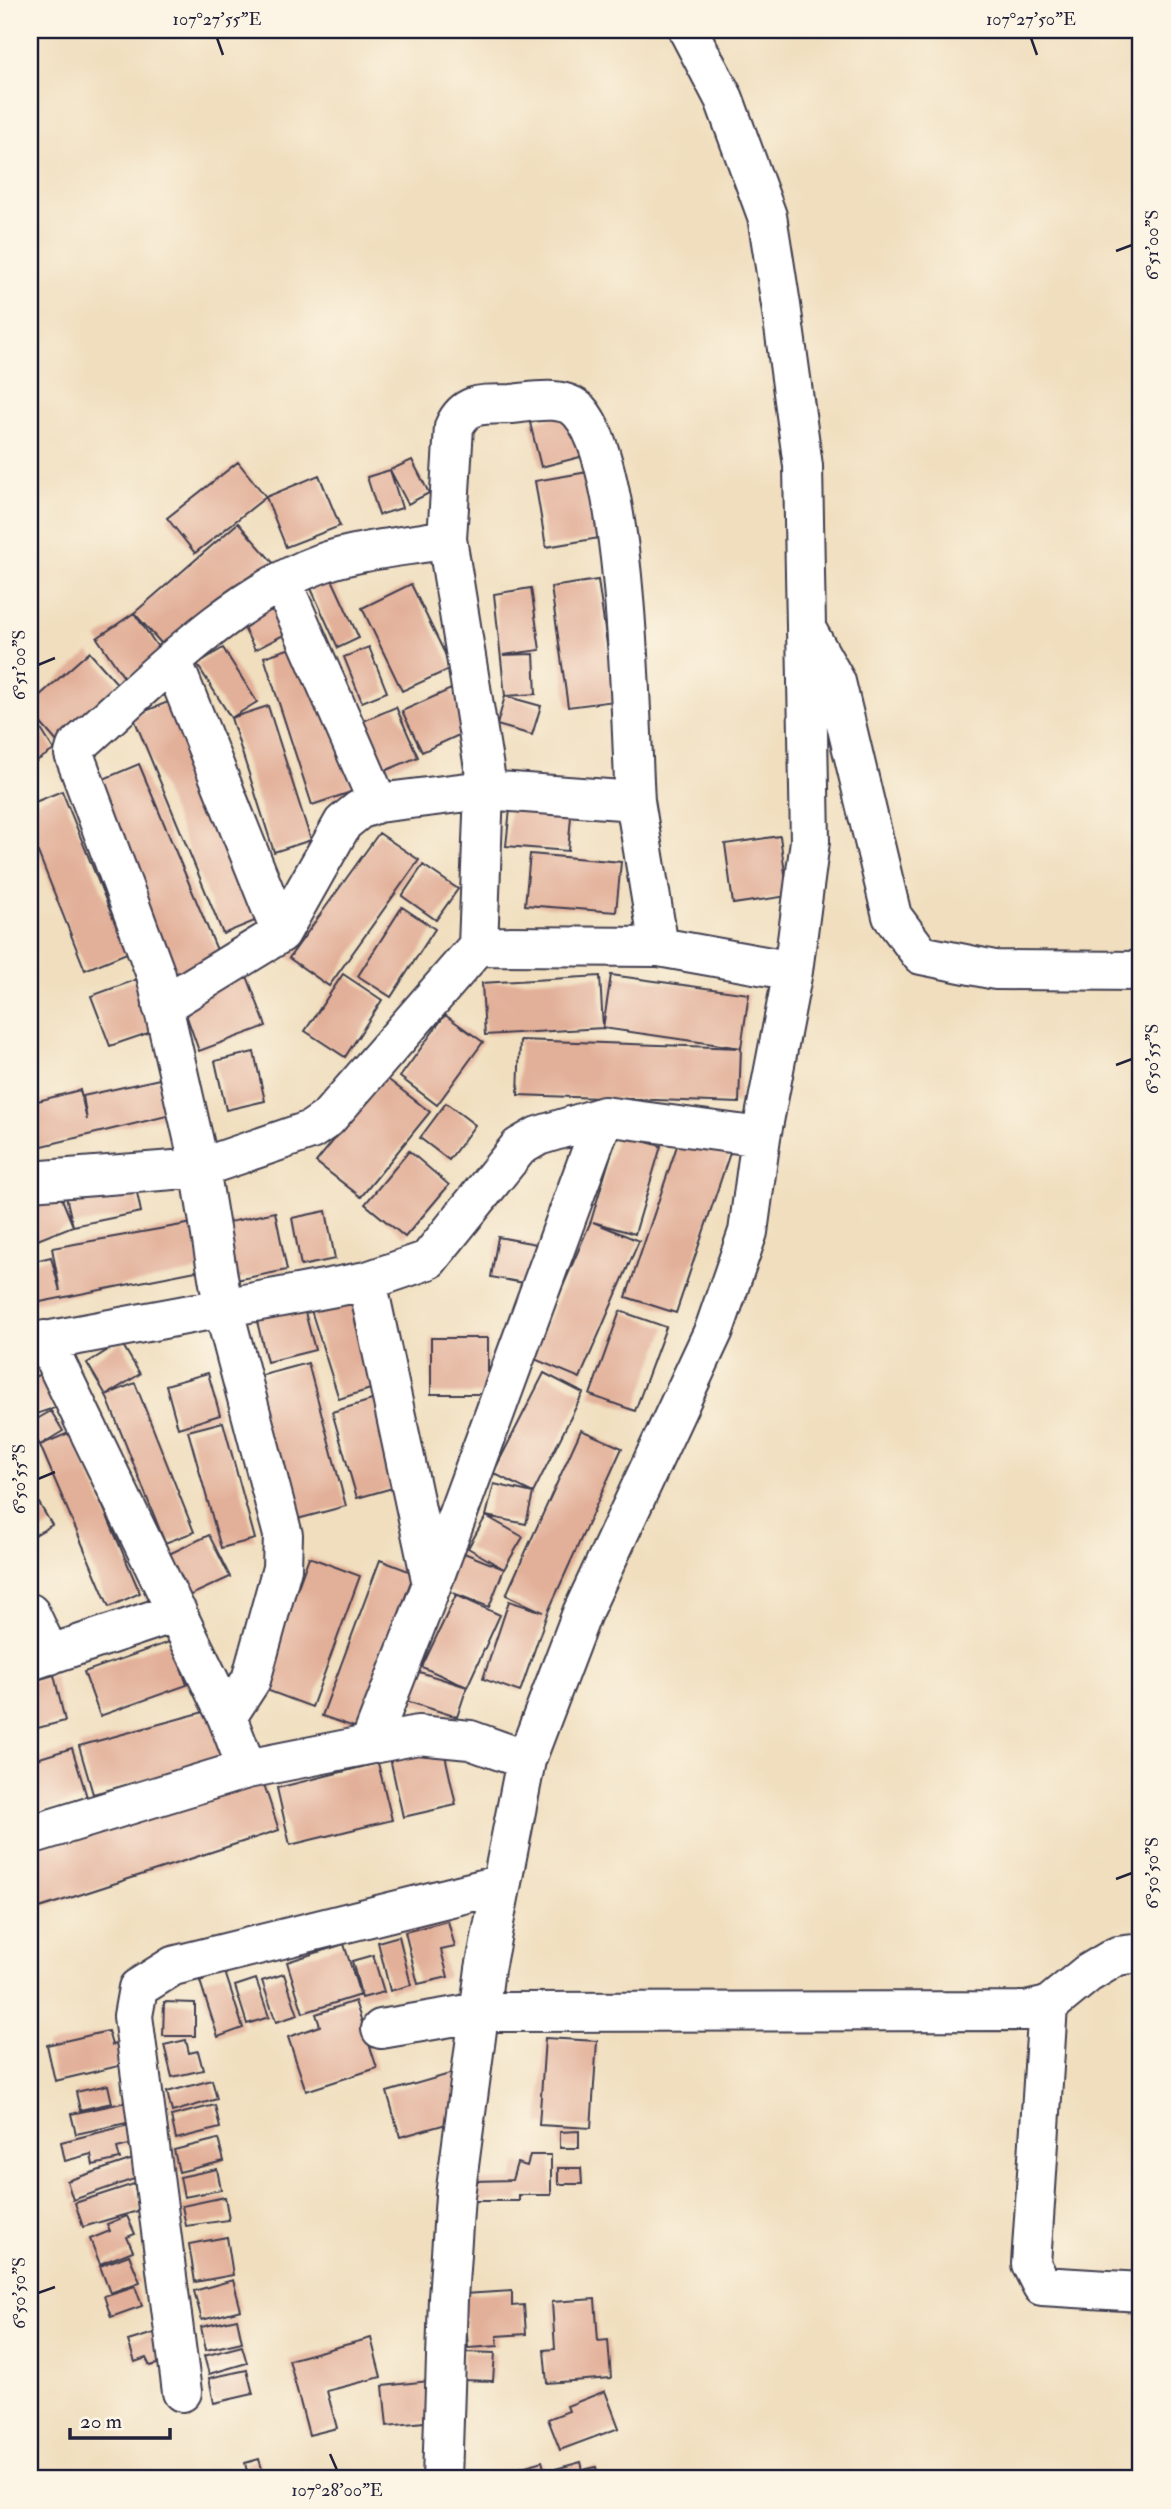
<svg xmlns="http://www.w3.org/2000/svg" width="1171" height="2509" font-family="'IM FELL Double Pica',serif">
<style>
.building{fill:#e2af98}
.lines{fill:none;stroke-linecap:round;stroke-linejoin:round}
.minor-casing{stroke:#413e4f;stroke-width:42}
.minor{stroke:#fff;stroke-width:38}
.ticks{fill:none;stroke:#22223b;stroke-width:2.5}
.neatline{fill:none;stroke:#22223b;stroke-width:2.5}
.ticks-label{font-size:18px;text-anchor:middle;fill:#22223b}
</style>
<rect width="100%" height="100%" fill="#fcf5e5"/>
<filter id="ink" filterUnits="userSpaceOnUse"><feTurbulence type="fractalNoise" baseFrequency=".0143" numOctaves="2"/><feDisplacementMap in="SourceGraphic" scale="14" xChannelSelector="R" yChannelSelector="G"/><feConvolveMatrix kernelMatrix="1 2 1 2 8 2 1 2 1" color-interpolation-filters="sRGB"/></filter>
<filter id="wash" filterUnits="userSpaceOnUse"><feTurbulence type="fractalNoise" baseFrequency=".00686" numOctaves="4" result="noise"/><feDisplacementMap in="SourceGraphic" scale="28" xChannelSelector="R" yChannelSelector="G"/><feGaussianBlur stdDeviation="1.57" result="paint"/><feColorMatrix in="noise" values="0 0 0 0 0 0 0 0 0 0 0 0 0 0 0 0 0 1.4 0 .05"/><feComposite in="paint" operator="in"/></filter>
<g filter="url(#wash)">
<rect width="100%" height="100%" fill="#f0debe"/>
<g id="blocks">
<path class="building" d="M573,412l11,44 -43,11 -11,-44z
M412,460l17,33 -21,11 -18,-34z
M238,462l28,35 -71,56 -28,-35z
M390,470l12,38 -23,7 -12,-38z
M588,472l11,66 -53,9 -11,-66z
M319,475l21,51 -54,21 -20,-50z
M238,523l37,42 -104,89 -37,-41z
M325,564l34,74 -21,10 -34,-75z
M598,580l17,121 -47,6 -17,-120z
M411,584l41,84 -50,23 -40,-83z
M531,588l9,62 -37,5 31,-1 2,40 -31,2 36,10 -9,29 -35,-10 8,-29 -11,-102z
M280,599l15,30 -40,21 -15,-30z
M134,613l28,40 -37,26 -28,-41z
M306,643l48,148 -42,14 -48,-148z
M369,647l18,45 -25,10 -18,-45z
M223,648l34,54 -26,16 37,-12 43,134 -37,12 -43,-134 -34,-54z
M89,652l32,36 -63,55 -28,-32v-7z
M451,689l19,41 -48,22 -20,-41z
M178,698l91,217 -46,19 -90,-218z
M396,707l22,50 -43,18 -21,-50z
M30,712l24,38 -24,15z
M139,764l83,198 -45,19 -83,-198z
M62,791l65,162 -42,17 -55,-138v-28z
M511,800l61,5 -4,46 -62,-5z
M379,833l40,27 -90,126 -40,-28z
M780,836l8,60 -55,8 -8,-60z
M530,854l91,8 -5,50 -91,-7z
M423,865l35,24 -22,31 -34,-24z
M402,907l33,22 -44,68 -33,-21z
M343,974l39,26 -37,57 -40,-26z
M611,975l138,19 -8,54 -138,-20z
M247,976l19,50 -67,25 -18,-51z
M600,976l3,52 -118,7 -3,-52z
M138,979l19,51 -47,16 -19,-50z
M445,1015l38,27 -46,63 -37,-28z
M520,1040l221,8 -2,55 -221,-8z
M254,1052l11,49 -39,9 -11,-49z
M385,1077l45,35 -69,85 -45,-35z
M164,1078l7,37 -141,34v-46l50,-13 7,30 -4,-24z
M446,1103l29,22 -26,35 -29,-22z
M682,1131l50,16 -56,166 -50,-16z
M617,1134l44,12 -26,88 -42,-12 46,19 -59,137 -48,-20 59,-137z
M409,1151l40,34 -44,52 -40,-33z
M134,1178l7,34 -68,14 -8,-34z
M56,1184l17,42 -43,17v-49z
M326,1211l9,48 -34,7 -9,-48z
M275,1212l12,58 -51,10 -11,-57z
M193,1223l8,47 -171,34v-42l21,-5 9,34 -8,-43z
M498,1237l44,8 -7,40 -44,-8z
M357,1292l29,92 -47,15 -29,-92z
M302,1301l13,49 -48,12 -12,-49z
M620,1311l46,16 -31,84 -45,-16z
M431,1338h57v56h-57z
M121,1342l19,32 -34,21 -19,-32z
M308,1363l38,143 -56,15 -38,-143z
M48,1372l12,34 -30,10v-38z
M208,1373l12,42 -42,13 -12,-43z
M544,1373l39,20 -50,100 -40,-20z
M135,1383l59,149 -29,11 -59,-148z
M382,1397l25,87 -50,14 -25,-86z
M51,1411l12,20 -23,14 31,-13 69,161 -31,14 -69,-162 -10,-16v-6z
M223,1422l32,117 -34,9 -33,-117z
M581,1430l41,18 -75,166 -27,78 -37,-13 26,-78 34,11 -37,-17z
M494,1484l39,9 -7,31 -40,-8z
M30,1488l22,37 -22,13z
M486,1516l37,21 -19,32 -36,-21z
M209,1535l21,42 -41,19 -20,-42z
M459,1551l45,18 -15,38 -46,-18z
M309,1557l51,19 -48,131 -51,-19z
M380,1560l34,13 -57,155 -35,-12z
M456,1595l44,20 -33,72 -10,30 -57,-18 10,-30 57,18 -45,-20z
M172,1641l15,44 -87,31 -16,-44z
M54,1675l11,46 -35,9v-48z
M211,1710l13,49 -131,35 -14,-48z
M443,1746l13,59 -53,12 -13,-59z
M72,1748l15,49 -57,18v-54z
M378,1763l14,57 -102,25 -13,-57z
M261,1775l18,55 -249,81v-61z
M448,1921l7,26 -14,3 7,27 -30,7 -13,-52z
M399,1936l12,49 -21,6 -12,-49z
M344,1944l16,51 -57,18 -16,-51z
M373,1955l11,37 -22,6 -10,-37z
M225,1972l18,56 -25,9 -18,-56z
M284,1974l14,41 -22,7 -14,-41z
M256,1979l13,38 -22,7 -12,-38z
M355,2001l22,67 -71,23 -18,-54 32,-11 -4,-12z
M164,2002l31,1v33h-32z
M108,2031l4,14 10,-3 5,22 -72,17 -8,-36z
M545,2038l52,3 -6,87 -52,-3z
M186,2040l3,13 9,-2 5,19 -31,7 -8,-32z
M460,2071l-3,50 -57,16 -13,-45z
M212,2080l5,19 -45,13 -5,-20z
M108,2085l4,18 -32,7 -4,-18z
M127,2102l4,20 -55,12 -5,-20z
M215,2105l5,23 -44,11 -5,-23z
M129,2125l4,19 -16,4 3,11 -27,6 -2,-11 -26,7 -4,-19z
M579,2131v17h-19v-16z
M218,2139l6,22 -45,11 -5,-22z
M530,2155h21v40h-32v6h-44v-20l37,-1 5,-17 10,3z
M133,2159l7,18 -67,23 -6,-19z
M558,2168h23l1,16h-24z
M217,2169l4,21 -37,7 -4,-20z
M134,2184l7,26 -58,17 -8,-24z
M225,2197l4,23 -43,6 -4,-20z
M127,2216l8,18 -8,3 6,14 -33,13 -10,-25 20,-8 -3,-7z
M227,2237l6,38 -38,7 -6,-38z
M129,2255l11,27 -30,11 -10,-27z
M233,2280l8,30 -39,10 -8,-29z
M135,2286l7,20 -31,11 -7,-21z
M512,2291v15l12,-1 2,29 -29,2 1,10 -30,2 -4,-54z
M595,2299l3,42 10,-1 3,38 -64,5 -3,-33 11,-1 -3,-47z
M237,2319l5,23 -36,8 -5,-23z
M154,2333l10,29 -14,4 -4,-8 -11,4 -7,-21z
M371,2338l10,39 -54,14 10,37 -28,7 -20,-75z
M242,2346l5,17 -38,11 -5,-18z
M464,2352l31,1 -2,28 -31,-1z
M247,2370l6,24 -39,9 -5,-25z
M429,2381l4,40 -46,5 -4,-40z
M605,2391l14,37 -59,22 -12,-31 21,-8 -2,-5z
M259,2459l6,20h-27l-1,-4 10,-3 -2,-9z
M542,2461l5,18h-28l-3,-10z
M581,2462l2,8 13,-3 3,12h-49l-2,-8z
M507,2470l3,9h-33v-1z"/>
</g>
</g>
<g filter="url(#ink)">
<use href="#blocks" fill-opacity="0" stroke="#413e4f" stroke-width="2"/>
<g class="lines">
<defs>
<path id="minor" d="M282,582l96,221
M808,632l28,50 56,234 29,39 74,15 146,1
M173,662l108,271
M478,946l181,1 -24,-146
M659,947l134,24
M30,1181l170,-13 111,-38 16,-11 151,-173 6,-156 1,-16 -38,-235 7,-112c12,-27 32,-22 58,-23 20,-2 51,-9 67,7 50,55 51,308 56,390l-151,-11 -106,13 -19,7 -16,13 -62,110 -119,73
M367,1281l65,303 -62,159
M45,1340l182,377 20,52
M30,1344l337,-63 61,-21 91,-113 19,-11 66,-20 157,21
M432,1584l172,-468
M30,1613l20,42
M30,1661l147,-49
M227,1717l24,-37 31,-112 1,-33 -60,-228 -23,-139 -44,-193 -82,-221 2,-7c73,-64 154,-151 246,-184 35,-13 88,-17 125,-24
M30,1835l217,-66 171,-34 52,5 56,20
M1048,2006l-17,258 11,22 99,6
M381,2029l99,-17 546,-1 22,-5 39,-32 30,-18 24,-3
M182,2392l-49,-376 5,-28 35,-22 326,-81
M442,2479l6,-181 7,-102 30,-227 41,-209 56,-147 132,-283 34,-98 13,-95 32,-166 17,-130 -7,-375 -22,-161 -14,-89 -43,-117 -36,-69"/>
</defs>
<use href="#minor" class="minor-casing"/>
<use href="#minor" class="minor"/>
</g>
</g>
<path class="ticks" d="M217,38l6,17M1031,38l6,17M1116,251l16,-6M38,665l17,-7M1116,1065l16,-6M38,1479l17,-7M1116,1879l16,-6M38,2293l17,-6M330,2454l7,16"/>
<rect width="1171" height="2509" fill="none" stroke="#fcf5e5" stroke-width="77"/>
<path d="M70 2428v10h100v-10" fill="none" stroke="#22223b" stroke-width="3.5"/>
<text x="80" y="2428" font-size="21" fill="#22223b" stroke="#fcf5e5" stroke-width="5" paint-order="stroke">20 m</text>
<rect x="38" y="38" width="1094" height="2432" class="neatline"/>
<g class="ticks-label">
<text x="217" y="25">107°27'55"E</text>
<text x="1031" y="25">107°27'50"E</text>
<text transform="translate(1152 245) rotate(-90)" y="6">6°51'00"S</text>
<text transform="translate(19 665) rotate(-90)" y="6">6°51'00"S</text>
<text transform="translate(1152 1059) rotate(-90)" y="6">6°50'55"S</text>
<text transform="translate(19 1479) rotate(-90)" y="6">6°50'55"S</text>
<text transform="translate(1152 1873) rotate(-90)" y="6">6°50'50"S</text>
<text transform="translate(19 2293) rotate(-90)" y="6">6°50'50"S</text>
<text x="337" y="2496">107°28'00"E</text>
</g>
</svg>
